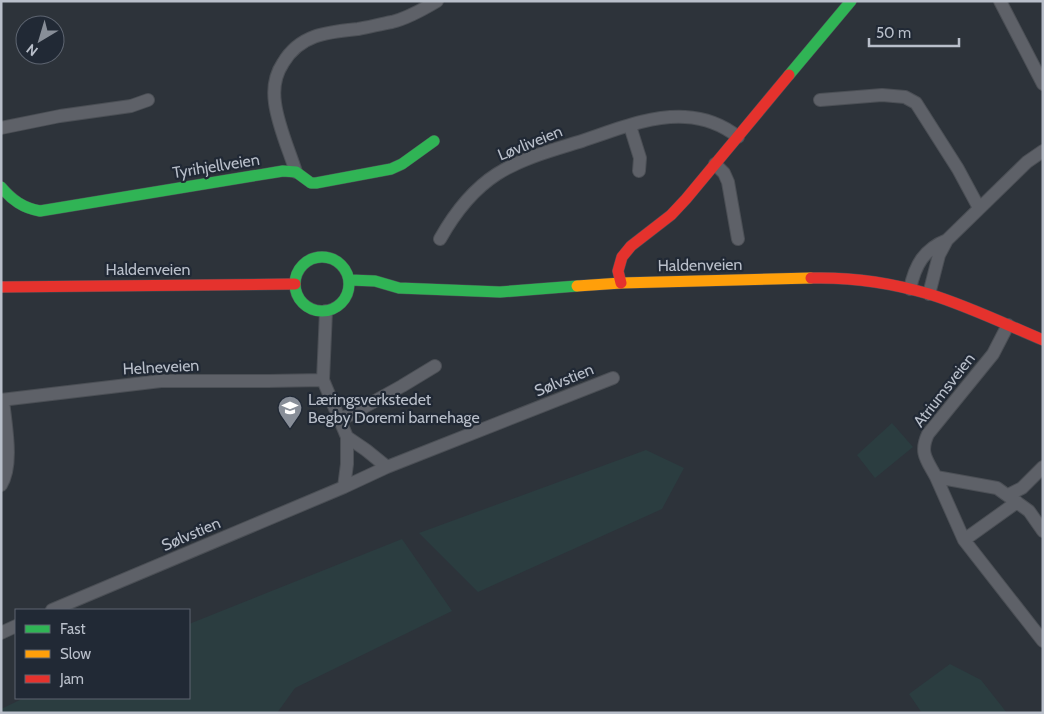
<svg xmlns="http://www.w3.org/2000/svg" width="1044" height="714" font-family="Cabin,sans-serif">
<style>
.green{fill:#2b3d40}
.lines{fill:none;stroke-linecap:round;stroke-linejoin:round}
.street-casing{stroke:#4b4f55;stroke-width:14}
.fast-casing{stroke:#4b4f55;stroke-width:12}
.slow-casing{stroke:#4b4f55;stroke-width:12}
.jam-casing{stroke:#4b4f55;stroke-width:12}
.street{stroke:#5e6168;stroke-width:12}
.fast{stroke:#30b455;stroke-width:11}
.slow{stroke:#ff9f0a;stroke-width:11}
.jam{stroke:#e5322d;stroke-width:11}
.labels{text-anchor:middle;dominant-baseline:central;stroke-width:4.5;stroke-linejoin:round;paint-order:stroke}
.street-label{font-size:16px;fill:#b9bfca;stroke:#212935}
.poi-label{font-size:16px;fill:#b9bfca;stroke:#212935;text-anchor:start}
</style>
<rect width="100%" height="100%" fill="#2d333a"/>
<path class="green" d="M892,423l21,24 -38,31 -18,-23z
M646,450l38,18 -22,41 -184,83 -59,-59z
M402,539l50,72 -157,77 -18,25h-276v-4l23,-11h165v-74z
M950,664l31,16 26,33h-85l-13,-19z"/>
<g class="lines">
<defs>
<path id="street" d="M1000,1l43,83
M820,100l62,-5 23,2 11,6 42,66 21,39
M630,126l10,32 -1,13
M1,128l59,-12 71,-10 17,-6
M715,164l9,9 4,9 10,57
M296,172c-7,-22 -18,-46 -21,-69 -2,-14 0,-28 8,-40 17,-29 45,-31 75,-34 11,-2 23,-5 34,-7 16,-4 30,-12 45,-21
M440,239c14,-25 32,-49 57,-65 25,-16 56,-24 85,-33 33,-11 68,-26 103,-24 19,1 38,8 53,20
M910,289c5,-24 14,-40 37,-49
M929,294l10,-39 8,-15 80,-78 16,-11
M326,311l-3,69 24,57v27l-3,23 43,-20 -21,-17 -19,-13
M1008,325l-15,29 -65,80c-9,19 -1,26 8,43l61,11 32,23 14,20
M1,400l160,-19h107l55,-1
M339,418l9,-2 54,-30 33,-20
M387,467l226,-89
M936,477l28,63 79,101
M1,485c13,-21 4,-62 2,-85
M1008,495l14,-7 21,-21
M964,540l53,-38
M52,610l292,-123
M1,633l15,-7"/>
<path id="fast" d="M789,75l62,-74
M1,187c11,13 22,21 39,24l243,-40 13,1 15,11h5l75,-14 11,-5 32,-23
M295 284a27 27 0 1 1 54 0a27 27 0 1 1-54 0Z
M350,280l25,1 24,7 101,4 77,-6"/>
<path id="slow" d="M577,286l44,-3 190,-5"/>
<path id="jam" d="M811,278c39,-1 81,5 118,16 39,12 76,30 114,46
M621,283l-3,-12 4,-14 9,-11 40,-31 15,-16 103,-124
M1,287l294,-3"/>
</defs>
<use href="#street" class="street-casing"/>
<use href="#fast" class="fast-casing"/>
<use href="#slow" class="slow-casing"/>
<use href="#jam" class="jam-casing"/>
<use href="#street" class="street"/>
<use href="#fast" class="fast"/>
<use href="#slow" class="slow"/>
<use href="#jam" class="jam"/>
</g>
<defs>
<symbol id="school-pin" viewBox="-11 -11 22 30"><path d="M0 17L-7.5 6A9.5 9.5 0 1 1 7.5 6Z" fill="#888e98" stroke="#212935"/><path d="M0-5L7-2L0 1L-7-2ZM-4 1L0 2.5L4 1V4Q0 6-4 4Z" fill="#fff"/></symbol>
</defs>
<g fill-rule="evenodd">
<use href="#school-pin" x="276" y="394" width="28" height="38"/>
</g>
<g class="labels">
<g class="street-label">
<text transform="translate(530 143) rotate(-22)">Løvliveien</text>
<text transform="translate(216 166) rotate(-9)">Tyrihjellveien</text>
<text transform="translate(700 265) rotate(-1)">Haldenveien</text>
<text x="148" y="269">Haldenveien</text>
<text transform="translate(161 367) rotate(-3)">Helneveien</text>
<text transform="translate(564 380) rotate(-22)">Sølvstien</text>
<text transform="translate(944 390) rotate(-52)">Atriumsveien</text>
<text transform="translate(191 534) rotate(-23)">Sølvstien</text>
</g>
<g class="poi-label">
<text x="308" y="399">Læringsverkstedet<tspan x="308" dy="18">Begby Doremi barnehage</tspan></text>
</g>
</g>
<rect width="1044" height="714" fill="none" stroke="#b9bfca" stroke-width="5"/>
<rect x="15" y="609" width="175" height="90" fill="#212935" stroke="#5e6571"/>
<rect x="25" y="625" width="25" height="8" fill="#30b455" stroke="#5e6571"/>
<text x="60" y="634" font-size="15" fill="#b9bfca">Fast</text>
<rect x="25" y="650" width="25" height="8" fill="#ff9f0a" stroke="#5e6571"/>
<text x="60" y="659" font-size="15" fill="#b9bfca">Slow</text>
<rect x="25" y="675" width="25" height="8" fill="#e5322d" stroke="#5e6571"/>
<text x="60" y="684" font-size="15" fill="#b9bfca">Jam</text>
<g transform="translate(40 40) rotate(218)"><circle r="24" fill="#212935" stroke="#5e6571"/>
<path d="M0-4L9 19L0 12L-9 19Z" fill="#888e98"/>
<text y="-8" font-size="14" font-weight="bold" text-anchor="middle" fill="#b9bfca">N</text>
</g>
<path d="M869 38v8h90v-8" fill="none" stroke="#b9bfca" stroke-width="2.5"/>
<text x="876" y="38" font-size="15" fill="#b9bfca" stroke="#212935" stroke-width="4" paint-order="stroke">50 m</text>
</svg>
